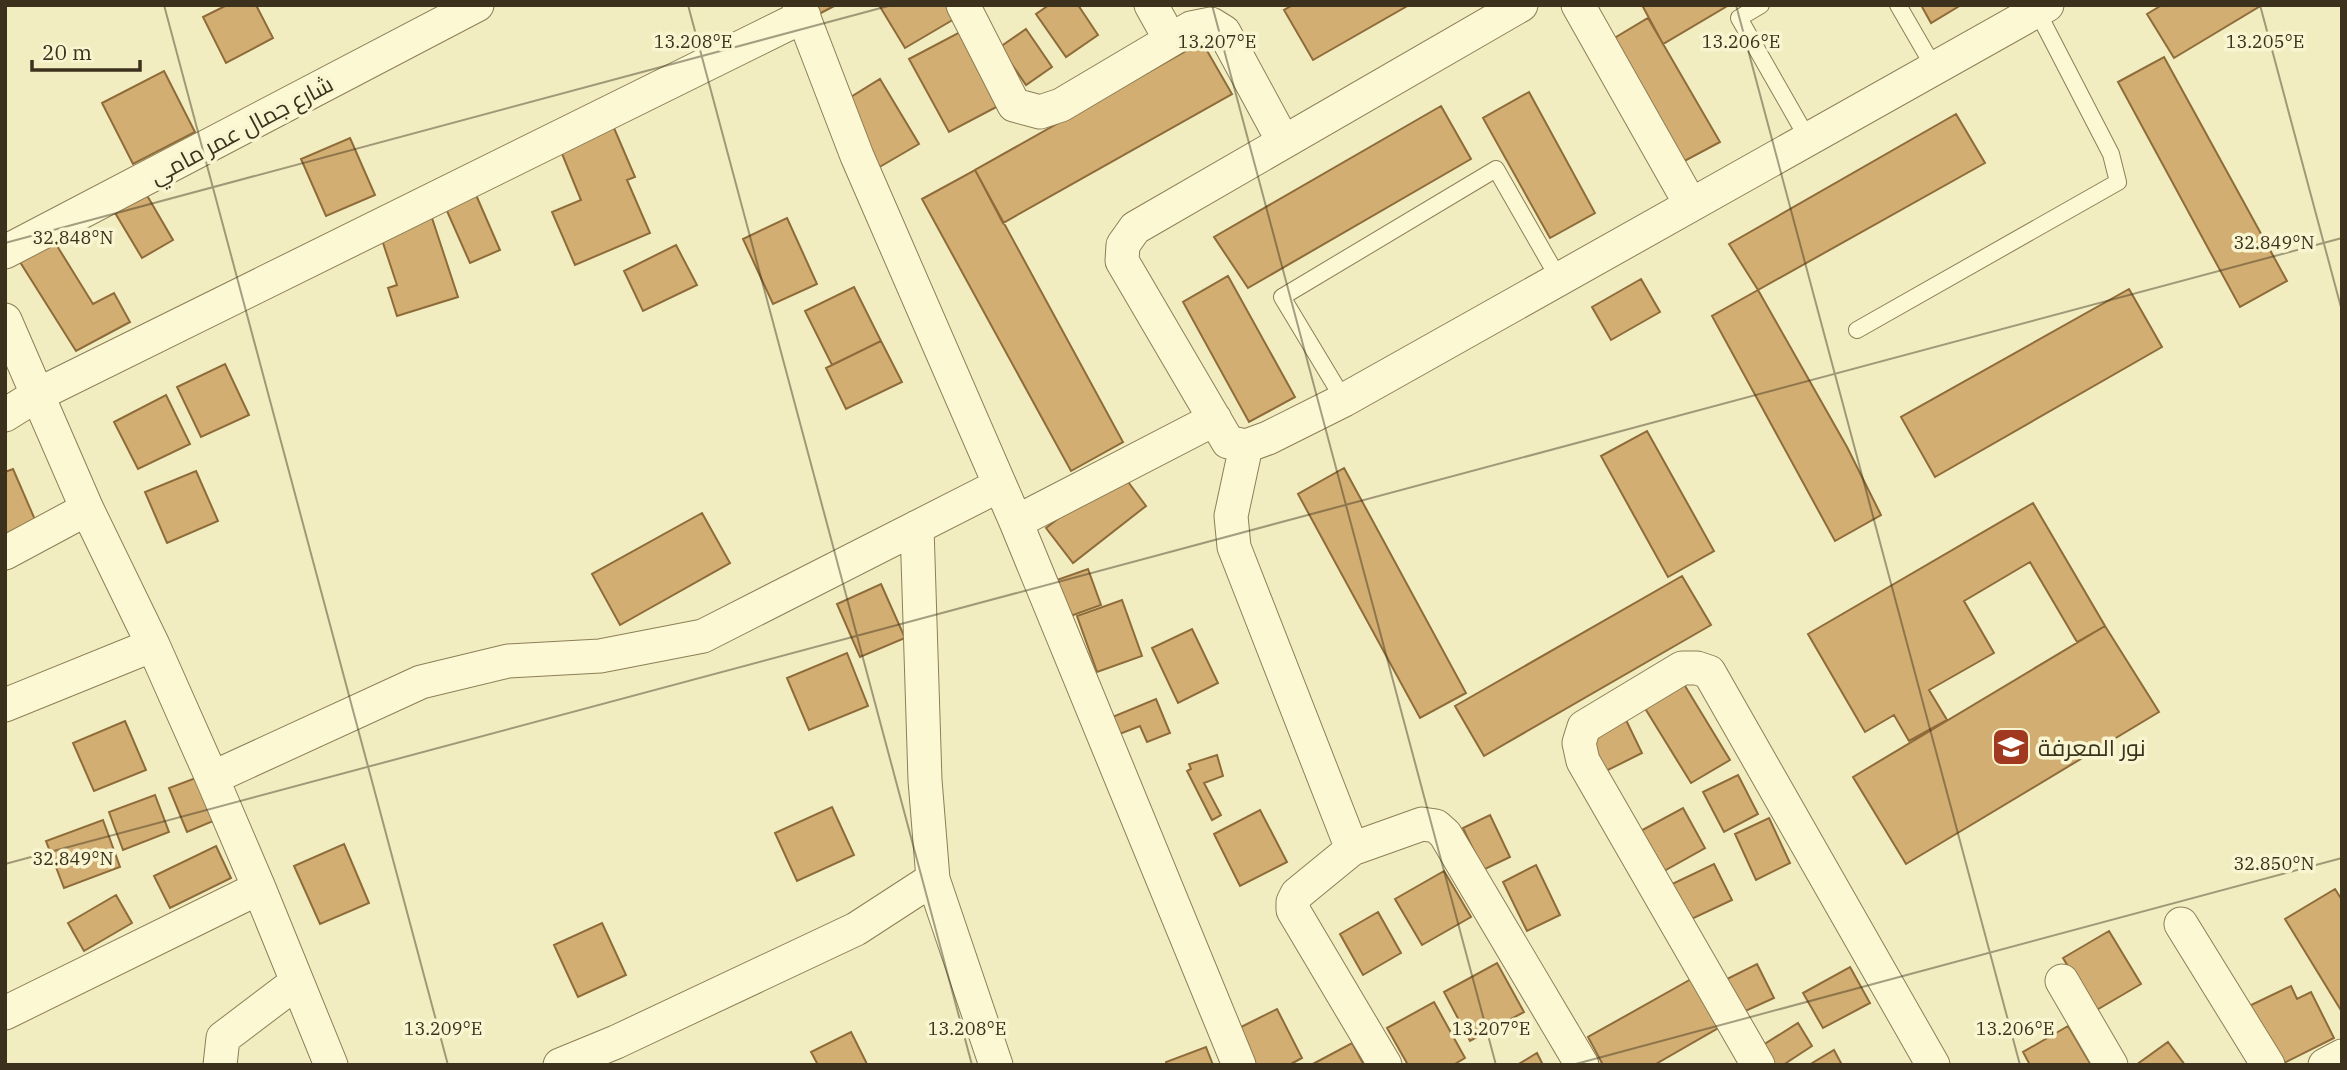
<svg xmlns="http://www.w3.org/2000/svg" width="2347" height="1070" font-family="'IBM Plex Serif',Cairo,serif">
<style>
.building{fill:#d3ae72;stroke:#8e6c3a;stroke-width:2}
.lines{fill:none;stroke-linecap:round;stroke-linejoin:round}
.service-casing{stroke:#8d7e56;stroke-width:18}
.minor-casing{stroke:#8d7e56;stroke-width:35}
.service{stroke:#fcf8d4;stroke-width:16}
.minor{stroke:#fcf8d4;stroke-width:33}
.ticks{fill:none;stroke:#3b311c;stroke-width:2;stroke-opacity:0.45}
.labels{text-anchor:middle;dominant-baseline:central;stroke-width:7;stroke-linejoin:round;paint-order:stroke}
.street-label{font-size:23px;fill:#3b311c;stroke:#f8f5d0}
.poi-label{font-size:23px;fill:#3b311c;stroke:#f8f5d0;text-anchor:start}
.ticks-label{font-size:18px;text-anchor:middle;fill:#3b311c;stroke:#f8f5d0;stroke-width:7;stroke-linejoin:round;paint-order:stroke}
</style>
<rect width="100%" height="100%" fill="#f2edc0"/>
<path class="building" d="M227,5h29l17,33 -47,25 -23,-46z
M815,5h21l-17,9z
M879,5h69l8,13 -51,30z
M1049,5h29l20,30 -32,22 -30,-43z
M1293,5h116l-96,55 -29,-50z
M1642,5h87l-66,39z
M1921,5h40l-30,18z
M2162,5h100l-88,53 -27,-44z
M1648,18l72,124 -41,22 -73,-121z
M1026,29l26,38 -26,18 -26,-38z
M962,31l40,73 -53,28 -40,-73z
M1202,42l30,52 -229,129 -28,-53z
M2164,57l123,224 -47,26 -122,-225z
M164,71l31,61 -62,32 -31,-61z
M880,79l39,65 -48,28 -38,-64z
M1529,92l66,121 -45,25 -67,-120z
M1441,106l30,53 -223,129 -34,-51z
M1956,114l29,49 -227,127 -29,-46z
M611,121l24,56 -8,3 23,53 -75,32 -23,-53 29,-12 -23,-56z
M350,138l25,57 -49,21 -25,-57z
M975,170l148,272 -52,29 -149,-272z
M473,188l27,62 -30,13 -27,-61z
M145,192l28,48 -31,18 -28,-47z
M431,215l27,82 -61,19 -9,-28 9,-3 -18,-54z
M787,218l30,66 -44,20 -30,-65z
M54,241l39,63 21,-11 16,29 -54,29 -56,-89z
M676,245l21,40 -54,26 -19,-40z
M1228,276l67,121 -46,25 -66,-120z
M1641,279l19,33 -49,28 -19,-33z
M854,287l27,54 -49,24 -27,-54z
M2129,289l33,58 -227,130 -34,-60z
M1758,290l89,157 34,68 -46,26 -123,-225z
M881,341l21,41 -56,27 -20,-41z
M225,364l24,51 -48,22 -24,-50z
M166,395l24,49 -52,25 -24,-47z
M1647,431l67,120 -46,26 -67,-121z
M1344,468l122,225 -46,25 -122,-224z
M13,469l23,53 -31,13v-63z
M196,471l22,50 -51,22 -22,-51z
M1120,471l26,35 -73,57 -27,-35z
M2033,503l72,123 -28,16 -47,-80 -66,39 30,52 -65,37 18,30 -38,21 -15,-26 -29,17 -57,-98z
M702,513l28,50 -110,62 -28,-51z
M1088,569l13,36 -36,13 -14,-36z
M1682,576l29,49 -227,131 -29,-50z
M881,584l24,54 -45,19 -23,-53z
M1122,600l20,56 -45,16 -20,-56z
M2105,626l54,86 -253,152 -53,-87z
M1192,629l26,54 -40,20 -26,-55z
M847,653l21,53 -59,24 -22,-52z
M1682,681l48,79 -39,23 -48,-78z
M1156,699l14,34 -23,9 -7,-16 -23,9 -7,-17z
M1625,718l17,35 -36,18 -17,-35z
M125,721l21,49 -52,21 -21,-48z
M1217,755l6,21 -19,7 17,32 -9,5 -25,-49 4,-2 -2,-5z
M1738,775l20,39 -34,18 -21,-40z
M201,776l17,43 -31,13 -18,-44z
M155,795l14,37 -46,18 -14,-38z
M832,807l22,48 -57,26 -22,-48z
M1683,808l22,40 -48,27 -22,-41z
M1260,810l27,52 -47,24 -26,-52z
M1490,815l20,42 -27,13 -20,-42z
M1769,818l21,45 -34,17 -21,-46z
M103,820l17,47 -56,21 -18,-47z
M344,844l25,59 -49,21 -26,-58z
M216,846l15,32 -61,30 -16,-32z
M1714,864l18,36 -49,23 -17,-36z
M1536,865l24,50 -33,16 -24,-49z
M1444,871l27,46 -49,28 -27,-46z
M2335,889l7,11v112l-57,-93z
M116,895l16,28 -48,28 -16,-28z
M1378,912l23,41 -38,22 -23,-41z
M602,923l24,52 -48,22 -24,-52z
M2109,931l32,53 -46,27 -32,-53z
M1497,963l27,49 -54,29 -26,-49z
M1757,964l17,34 -33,15 -16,-33z
M1850,967l20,36 -47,25 -20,-35z
M1693,978l27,49 -66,38h-51l-15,-28z
M2291,986l6,13 14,-7 23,46 -54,27 -33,-58z
M1434,1002l31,56 -12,7h-45l-21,-37z
M1277,1009l25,49 -13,7h-37l-17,-35z
M1798,1023l14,23 -29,19h-19l-9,-15z
M2068,1026l23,39h-61l-7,-13z
M851,1032l16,32 -49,1 -7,-13z
M2168,1042l17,23h-49z
M1352,1043l12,22h-53z
M1206,1047l7,18h-46l-1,-3z
M1834,1050l8,15h-33z
M1537,1053l6,12h-26z"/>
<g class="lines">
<defs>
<path id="service" d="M1761,5l-22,13 69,121
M1898,5l37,64
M1857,330l261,-148 -7,-28 -74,-143
M1344,400l-62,-103 214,-128 63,110"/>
<path id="minor" d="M799,5l58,151 159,366 223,543
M963,5l51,100 26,7 21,-7 130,-77 20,-4 13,8 59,109
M1151,5l19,34
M1521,5l-386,223 -12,17 -1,16 106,181 18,4 22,-8 76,-38 703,-395
M1578,5l113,200
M5,252l472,-247
M5,320l82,189 66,136 59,133 47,110 72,177
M5,415l32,-20 767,-379
M1246,446l-15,70 3,31 118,302
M1016,522l199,-103
M5,553l82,-44
M5,705l148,-60
M212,778l209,-96 87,-21 92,-5 103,-20 297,-151
M933,879l63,186
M2181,924l87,141
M2062,981l49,84
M5,1013l254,-125
M220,1065l3,-27 74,-56
M560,1065l56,-23 240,-113 77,-50 -8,-99 -8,-253
M1385,1065l-92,-155v-8l4,-8 55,-45 70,-25 14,2 9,8 137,231
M1758,1065l-175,-304 -4,-18 5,-16 98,-59h15l12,4 224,393
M2325,1065l17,-9"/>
</defs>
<use href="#service" class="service-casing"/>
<use href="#minor" class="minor-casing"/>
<use href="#service" class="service"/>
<use href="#minor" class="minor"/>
</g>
<path class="ticks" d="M164,5l284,1060M688,5l284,1060M1212,5l284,1060M1736,5l284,1060M2260,5l82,306M5,243l887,-238M5,864l2337,-626M1572,1065l770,-207"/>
<defs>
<symbol id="school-square" viewBox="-11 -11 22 22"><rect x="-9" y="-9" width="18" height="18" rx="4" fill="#a13921" stroke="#f8f5d0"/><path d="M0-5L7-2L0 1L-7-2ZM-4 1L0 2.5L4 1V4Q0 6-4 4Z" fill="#fff"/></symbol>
</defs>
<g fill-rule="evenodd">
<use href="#school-square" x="1989" y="725" width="44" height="44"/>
</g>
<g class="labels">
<g class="street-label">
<text transform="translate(241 129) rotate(-28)">شارع جمال عمر مامي</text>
</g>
<g class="poi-label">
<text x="2038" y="747">نور المعرفة</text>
</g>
</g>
<g class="ticks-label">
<text x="693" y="48">13.208°E</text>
<text x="1217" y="48">13.207°E</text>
<text x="1741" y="48">13.206°E</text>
<text x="2265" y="48">13.205°E</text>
<text x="73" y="244">32.848°N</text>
<text x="2274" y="249">32.849°N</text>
<text x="73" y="865">32.849°N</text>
<text x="2274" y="870">32.850°N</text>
<text x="443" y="1035">13.209°E</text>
<text x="967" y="1035">13.208°E</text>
<text x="1491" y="1035">13.207°E</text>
<text x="2015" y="1035">13.206°E</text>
</g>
<rect width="2347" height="1070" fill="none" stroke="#3b311c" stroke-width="14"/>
<path d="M32 60v10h108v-10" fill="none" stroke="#3b311c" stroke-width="3.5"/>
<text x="42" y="60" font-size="21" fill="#3b311c" stroke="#f8f5d0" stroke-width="5" paint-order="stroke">20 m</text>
</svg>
